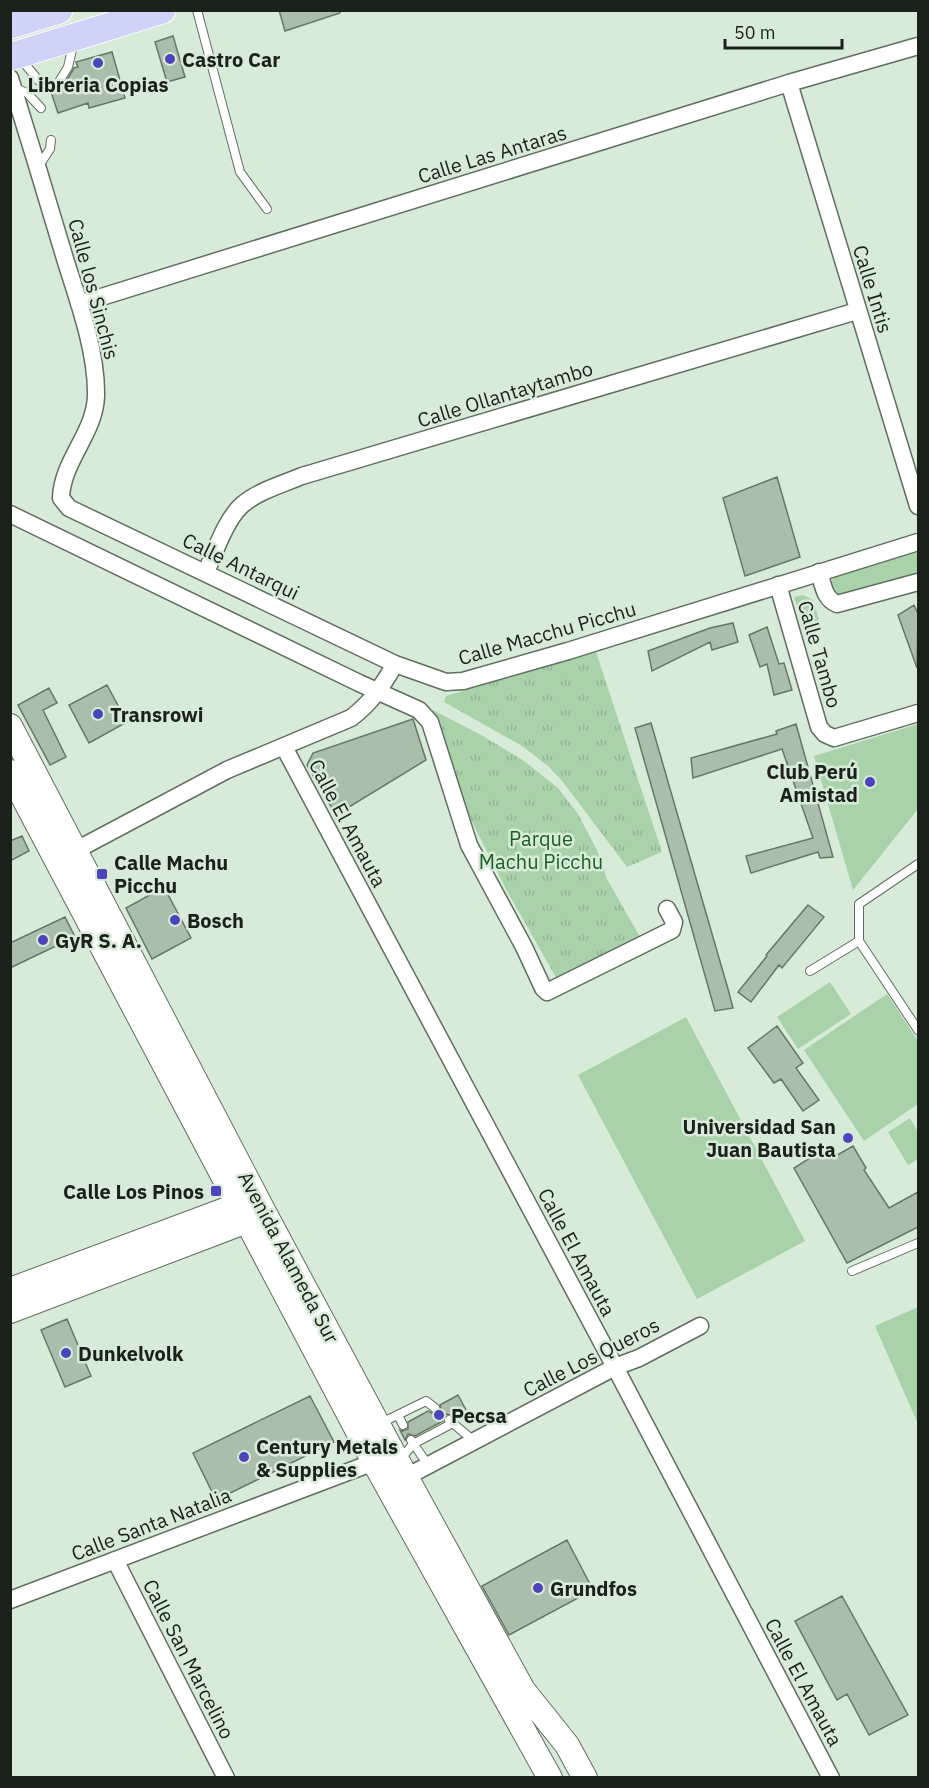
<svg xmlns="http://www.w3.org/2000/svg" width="929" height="1788" font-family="'IBM Plex Sans',sans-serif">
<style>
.green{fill:#a9d2aa}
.park{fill:url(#park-tufts)}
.building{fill:#abbeac;stroke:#676;stroke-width:1.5}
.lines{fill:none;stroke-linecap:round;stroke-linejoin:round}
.service-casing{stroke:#5f6f5f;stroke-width:10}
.minor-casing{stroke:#5f6f5f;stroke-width:19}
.secondary-casing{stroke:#5f6f5f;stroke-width:26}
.primary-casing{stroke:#fff;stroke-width:29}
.service{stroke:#fff;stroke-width:8}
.minor{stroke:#fff;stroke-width:16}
.secondary{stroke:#fff;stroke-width:24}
.primary{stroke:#d0d3f8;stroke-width:27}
.poi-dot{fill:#4d44bb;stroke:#d8ebd8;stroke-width:2}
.labels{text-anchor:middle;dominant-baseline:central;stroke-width:5;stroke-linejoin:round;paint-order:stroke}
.poi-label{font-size:20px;font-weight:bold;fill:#1a211a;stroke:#d8ebd8;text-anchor:start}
.street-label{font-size:20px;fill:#1a211a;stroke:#d8ebd8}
.park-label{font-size:20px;fill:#1a5e25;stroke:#d8ebd8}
</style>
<defs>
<pattern id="park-tufts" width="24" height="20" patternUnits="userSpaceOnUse" patternTransform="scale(1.5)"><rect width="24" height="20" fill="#a9d2aa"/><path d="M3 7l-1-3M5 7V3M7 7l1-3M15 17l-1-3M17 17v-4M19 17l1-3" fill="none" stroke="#91b492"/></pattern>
</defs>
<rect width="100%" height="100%" fill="#d8ebd8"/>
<path class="green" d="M918,552v25l-73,21 -13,-8 -1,-8 3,-5z
M803,595l10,5 6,20 -16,5 -9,-28z
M918,724v85l-65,81 -39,-134z
M830,982l21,32 -53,35 -21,-32z
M887,994l31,47v63l-54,37 -60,-91z
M686,1017l119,224 -108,58 -119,-224z
M910,1118l8,14v27l-10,6 -20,-33z
M918,1307v117l-43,-98z"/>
<path class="park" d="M596,652l66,200 -35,15 -64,-85 -15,-16 -26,-20 -78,-44 2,-6z
M433,710l50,26 41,25 34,27 20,26 19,36 10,29 33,58 -82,44 -51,-90 -45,-89 -28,-79z"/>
<path class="building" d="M279,10h61v3l-55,18z
M173,36l12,41 -18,5 -12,-40z
M112,52l13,46 -36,10 -1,-5 -30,10 -8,-24 4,-6 5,3 5,-1 10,-17 4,-1 -2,-5z
M777,477l23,80 -55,19 -22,-78z
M914,605l4,9 -1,54 -19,-53z
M733,623l5,19 -26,8 -2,-8 -58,29 -4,-20 62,-23z
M767,627l12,37 5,-1 8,27 -18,5 -7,-31 -7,3 -11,-32z
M107,685l20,37 -38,21 -20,-38z
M49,688l8,15 -14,7 23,47 -16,8 -32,-60z
M413,719l13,41 -90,55 -29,-50 6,-12z
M651,723l77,266 5,19 -18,3 -80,-283z
M796,724l37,133 -13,1 -2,-6 -67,21 -5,-17 67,-18 -31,-89 -89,29 -2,-20 86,-24 -1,-3z
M22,836l7,15 -19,10v-20z
M164,887l27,51 -39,21 -26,-51z
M808,905l16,12 -42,51 -3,-3 -28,37 -13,-10 29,-36 -1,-1z
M65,917l10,20 -65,31v-25z
M777,1026l26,37 -7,5 23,32 -16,11 -22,-32 -7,4 -26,-35z
M829,1146l5,11 19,-11 13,22 -2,2 25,38 29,-16v35l-71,36 -53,-95z
M67,1319l24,57 -26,11 -24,-57z
M458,1395l8,15 -11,6 -9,-2 -3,7 -28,15 -7,-2 -3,6 -5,-10 3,1 5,-2v-7l20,-11 6,3h4l3,-5 -1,-4z
M310,1396l24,46 -118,58 -23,-47z
M567,1540l26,50 -84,45 -27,-49z
M842,1596l66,119 -39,20 -22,-41 -10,6 -42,-79z"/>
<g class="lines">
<defs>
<path id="service" d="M197,10l43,162 27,37
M20,58l19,23 9,2
M60,80l8,-13 6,-26
M13,87l14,6 14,15
M38,167l12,-18 1,-9
M859,941v-37l59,-40
M810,971l49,-30 59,89
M852,1271l66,-28
M398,1415l5,10
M449,1420l25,21
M379,1424l47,-23 9,7
M411,1440l17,25
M400,1460l13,-16 40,-21"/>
<path id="minor" d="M10,78c19,61 38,123 56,184 13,41 31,91 30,134 -1,37 -34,65 -35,102l8,10 326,156 51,18 17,-1 105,-30 350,-109
M789,83l129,423
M79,304l710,-221 129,-37
M10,514l349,169 60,27 11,12 39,123 55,102 19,41 4,4 125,-62 2,-8 -7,-13
M206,572c9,-20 20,-53 36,-67 16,-14 41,-21 60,-29l555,-165
M819,572c4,12 5,27 18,32l81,-22
M778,585l41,142 6,7 9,4 84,-25
M284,747l331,620 216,411
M67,855l160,-85 124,-52c20,-15 32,-33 44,-54
M406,1477l209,-110 24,-9 61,-32
M115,1560l111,218
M10,1600l364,-138"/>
<path id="secondary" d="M10,726l255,488 141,263 117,213 44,55 18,33
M10,772l364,690 176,316
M10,1290l242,-90
M10,1311l250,-95"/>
<path id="primary" d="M10,25l49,-15
M10,57l152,-47"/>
</defs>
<use href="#service" class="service-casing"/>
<use href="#minor" class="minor-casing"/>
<use href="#secondary" class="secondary-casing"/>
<use href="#primary" class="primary-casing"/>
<use href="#service" class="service"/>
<use href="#minor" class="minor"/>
<use href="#secondary" class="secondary"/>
<use href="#primary" class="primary"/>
</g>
<g class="poi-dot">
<circle cx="170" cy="59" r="6"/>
<circle cx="98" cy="63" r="6"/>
<circle cx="98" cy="714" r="6"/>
<circle cx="870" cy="782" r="6"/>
<rect x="96" y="868" width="12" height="12" rx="3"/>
<circle cx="175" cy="920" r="6"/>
<circle cx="43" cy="940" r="6"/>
<circle cx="848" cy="1138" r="6"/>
<rect x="210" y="1185" width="12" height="12" rx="3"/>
<circle cx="66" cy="1353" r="6"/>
<circle cx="439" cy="1415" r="6"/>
<circle cx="244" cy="1457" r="6"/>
<circle cx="538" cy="1588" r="6"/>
</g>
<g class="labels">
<g class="poi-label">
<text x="182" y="59">Castro Car</text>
<text x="98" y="84" text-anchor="middle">Libreria Copias</text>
<text x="110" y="714">Transrowi</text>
<text x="858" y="771" text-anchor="end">Club Perú<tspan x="858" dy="23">Amistad</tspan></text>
<text x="114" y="862">Calle Machu<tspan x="114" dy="23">Picchu</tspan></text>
<text x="187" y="920">Bosch</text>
<text x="55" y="940">GyR S. A.</text>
<text x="836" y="1126" text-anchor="end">Universidad San<tspan x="836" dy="23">Juan Bautista</tspan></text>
<text x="204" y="1191" text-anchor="end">Calle Los Pinos</text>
<text x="78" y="1353">Dunkelvolk</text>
<text x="451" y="1415">Pecsa</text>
<text x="256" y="1446">Century Metals<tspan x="256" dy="23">&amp; Supplies</tspan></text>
<text x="550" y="1588">Grundfos</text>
</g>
<g class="street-label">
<text transform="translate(492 154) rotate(-17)">Calle Las Antaras</text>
<text transform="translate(94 289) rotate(75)">Calle los Sinchis</text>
<text transform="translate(873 289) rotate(73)">Calle Intis</text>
<text transform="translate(505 394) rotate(-17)">Calle Ollantaytambo</text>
<text transform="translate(241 566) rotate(26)">Calle Antarqui</text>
<text transform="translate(547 633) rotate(-16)">Calle Macchu Picchu</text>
<text transform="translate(820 654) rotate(74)">Calle Tambo</text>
<text transform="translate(348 823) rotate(62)">Calle El Amauta</text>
<text transform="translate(577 1252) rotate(62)">Calle El Amauta</text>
<text transform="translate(289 1257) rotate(62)">Avenida Alameda Sur</text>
<text transform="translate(591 1357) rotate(-27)">Calle Los Queros</text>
<text transform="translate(151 1524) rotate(-21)">Calle Santa Natalia</text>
<text transform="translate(189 1659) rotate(63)">Calle San Marcelino</text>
<text transform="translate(804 1682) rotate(62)">Calle El Amauta</text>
</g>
<g class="park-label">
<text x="541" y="838">Parque<tspan x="541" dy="23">Machu Picchu</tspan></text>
</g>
</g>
<rect width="929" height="1788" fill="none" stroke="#1a211a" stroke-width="24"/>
<path d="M725 39v9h117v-9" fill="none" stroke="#1a211a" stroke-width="3"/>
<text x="734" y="39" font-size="18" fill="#1a211a" stroke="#d8ebd8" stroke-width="4.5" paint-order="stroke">50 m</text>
</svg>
